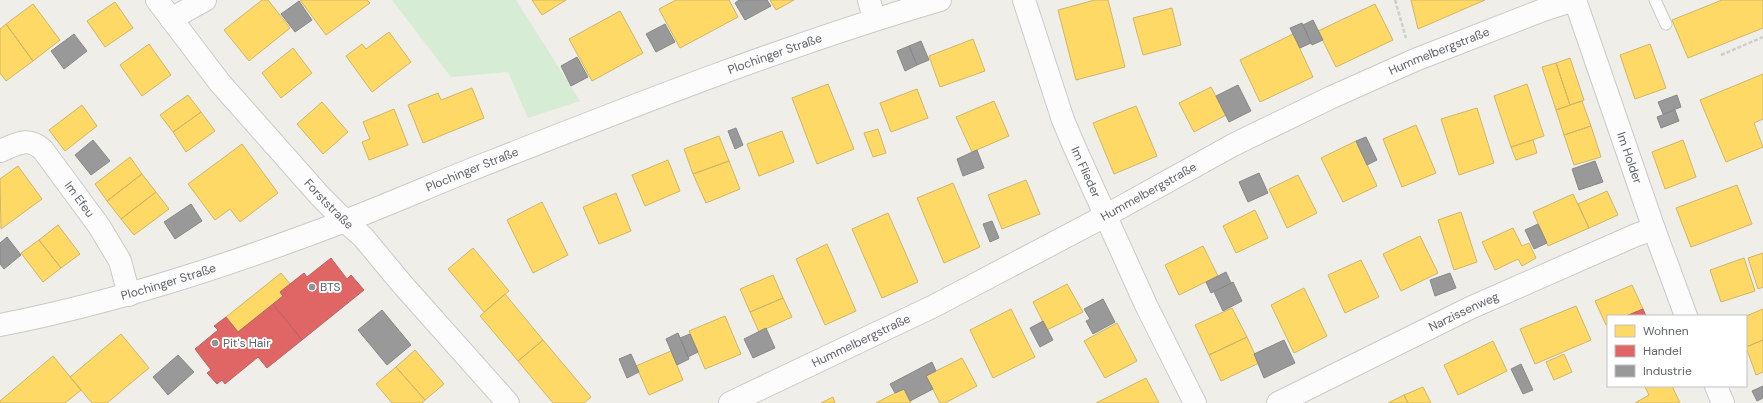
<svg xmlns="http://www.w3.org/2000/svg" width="1763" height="403" font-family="'DM Sans',sans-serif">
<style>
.green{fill:#d7ecd4}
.homes{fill:#ffd966;stroke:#cfb667}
.shops{fill:#e06666;stroke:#b96567}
.industry{fill:#999;stroke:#87898a}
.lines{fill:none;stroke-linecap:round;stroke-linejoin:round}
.service-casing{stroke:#cacaca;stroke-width:13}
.minor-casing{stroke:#cacaca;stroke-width:24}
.path{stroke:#cad0cb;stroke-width:2.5;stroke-dasharray:4 2;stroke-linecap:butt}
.service{stroke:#fdfcfc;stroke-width:11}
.minor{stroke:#fdfcfc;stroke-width:22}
.poi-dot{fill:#919495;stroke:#fff;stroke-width:1.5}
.labels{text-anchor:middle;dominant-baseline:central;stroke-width:4;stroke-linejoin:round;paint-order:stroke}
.street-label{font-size:12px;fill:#5e6368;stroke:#fff}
.poi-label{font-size:12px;fill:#5e6368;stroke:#fff;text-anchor:start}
</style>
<rect width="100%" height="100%" fill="#efeee9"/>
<path class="green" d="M392,0h124l64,101 -52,17 -20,-46 -57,5z"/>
<path class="homes" d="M262,0h6l22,28 -41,33 -25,-31z
M300,0h67l3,3 -44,32z
M532,0h34l-24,15z
M676,0h53l9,17 -58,31 -21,-39z
M770,0h24l-18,10z
M1095,0h13l17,67 -49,13 -18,-70z
M1411,0h74l-67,29z
M1722,0h41v28l-75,30 -16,-38z
M115,2l18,26 -28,19 -18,-26z
M33,4l27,36 -27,21 -27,-37z
M1375,4l18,36 -57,27 -18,-36z
M1172,8l9,37 -38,10 -10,-37z
M620,11l23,42 -51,28 -23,-42z
M6,24l27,37 -27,20 -6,-8v-44z
M389,32l22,30 -39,30 -26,-36 16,-12 4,5z
M1293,34l20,43 -53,25 -20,-42z
M973,39l12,32 -45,16 -11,-31z
M149,44l22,31 -29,21 -22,-31z
M1650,44l16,44 -31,11 -15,-44z
M293,48l19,25 -31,25 -19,-25z
M1570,58l14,42 -14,5 -14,-42z
M1556,63l14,42 -14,5 -14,-43z
M1763,74v45l-9,4 9,24 -37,15 -26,-62z
M828,84l26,65 -37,15 -25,-66z
M1527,84l17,52 -33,11 -17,-51z
M1211,87l15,28 -32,17 -15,-29z
M472,88l12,30 -61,25 -15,-38 30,-12 3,7z
M917,89l11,29 -37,14 -11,-29z
M188,95l13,17 -28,20 -13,-17z
M994,101l15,35 -37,16 -16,-35z
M1582,101l9,25 -27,9 -8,-25z
M322,102l26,30 -25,22 -26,-30z
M82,105l15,21 -32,25 -16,-21z
M1136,106l21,50 -43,18 -21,-51z
M1477,108l17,55 -35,12 -18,-56z
M394,109l14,36 -39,15 -7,-18 8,-3 -7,-17z
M201,112l14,19 -29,21 -13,-20z
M1416,125l20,48 -34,14 -19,-48z
M1591,126l10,31 -27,8 -10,-30z
M878,129l8,24 -13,4 -9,-24z
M782,131l12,31 -35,14 -12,-32z
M719,136l10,25 -36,13 -9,-25z
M1533,140l4,13 -21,7 -5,-13z
M1683,140l13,37 -31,12 -13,-37z
M1356,141l21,45 -34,16 -22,-44z
M242,144l36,49 -38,29 -10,-13 -15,11 -27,-36z
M130,157l12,17 -35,27 -12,-17z
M668,160l12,31 -35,15 -13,-31z
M729,161l11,28 -34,14 -13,-29z
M18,166l24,33 -41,30 -1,-50z
M142,174l14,18 -35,27 -14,-18z
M1298,175l19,38 -30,15 -18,-39z
M1026,180l14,34 -38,15 -14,-34z
M953,183l27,64 -36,16 -27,-65z
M1737,185l15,39 -61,23 -15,-39z
M1607,191l11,24 -29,13 -11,-24z
M156,192l13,17 -35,26 -13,-16z
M616,193l15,38 -32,13 -16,-37z
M1573,194l16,34 -41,18 -15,-34z
M542,202l26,53 -35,18 -26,-53z
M1255,210l13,28 -32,15 -13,-27z
M1461,212l16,50 -23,8 -16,-50z
M888,213l30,69 -36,16 -30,-69z
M58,225l22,29 -19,14 -22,-28z
M1513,228l9,18 7,-3 7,15 -14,8 -4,-7 -23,11 -13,-28z
M1420,236l18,37 -37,18 -18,-37z
M39,240l22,28 -18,14 -22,-29z
M827,244l29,67 -31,14 -29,-66z
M1203,246l15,30 -39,19 -14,-30z
M473,248l36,43 -25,21 -36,-43z
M1763,253v34l-5,2 -10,-31z
M1744,258l11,33 -34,11 -11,-32z
M1361,260l18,37 -34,16 -17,-38z
M281,273l9,11 -10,8 3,4 -45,36 -12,-15z
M773,275l10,23 -33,14 -10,-23z
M1067,284l16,28 -36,18 -14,-28z
M1632,285l11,24 -17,7h-18v8l-2,1 -11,-24z
M1304,288l23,48 -33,17 -23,-48z
M505,294l38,46 -25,21 -38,-45z
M783,298l9,19 -33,15 -9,-20z
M1576,306l15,34 -56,24 -15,-35z
M1232,308l15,29 -38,18 -14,-30z
M1011,309l24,48 -42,21 -23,-48z
M1763,309v31l-17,7v-31z
M725,316l16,38 -36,15 -16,-38z
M1117,323l20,38 -32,17 -21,-37z
M121,334l28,34 -42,35h-15l-22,-26z
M1247,337l12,26 -38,18 -12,-26z
M543,340l48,57 -7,6h-31l-35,-42z
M1763,340v32l-7,3 -10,-28z
M1493,341l14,30 -49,24 -14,-30z
M415,350l29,34 -19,16 -29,-33z
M671,351l12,29 -34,15 -13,-29z
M1564,354l8,18 -18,8 -8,-18z
M53,356l28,34 -16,13h-65v-2z
M962,358l15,28 -32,17h-5l-14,-27z
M396,367l29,33 -3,3h-30l-16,-19z
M1146,378l13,25h-63z
M1648,386h24l8,17h-45l14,-8 -4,-8z
M1423,387l8,16h-23l-4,-8z
M904,389l7,14h-35l19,-10z
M1404,395l4,8h-20z
M833,397l2,6h-14z"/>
<path class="shops" d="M331,258l16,21 4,-4 13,15 -62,50 -29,-36 10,-8 -3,-4 10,-8 14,-11 3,4z
M273,304l29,36 -35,28 -9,-11 -33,27 -3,-4 -5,4 -10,-11 4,-3 -16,-21 23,-19 -4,-4 12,-9 12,15z
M1643,309l3,7h-20z"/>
<path class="industry" d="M739,0h28l4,6 -26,14 -10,-17z
M299,1l13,19 -17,12 -14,-18z
M1313,20l10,20 -11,5 -9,-20z
M1302,23l9,20 -11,5 -10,-20z
M665,24l10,18 -19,10 -10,-18z
M74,34l13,17 -23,18 -13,-18z
M921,41l8,19 -12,5 -8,-19z
M909,46l8,19 -12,6 -8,-20z
M577,57l11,20 -17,9 -10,-20z
M1238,85l13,26 -22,11 -13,-26z
M1677,95l4,12 -18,7 -5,-12z
M1675,110l4,11 -18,7 -4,-11z
M736,128l7,17 -8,4 -7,-18z
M1366,137l11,23 -10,5 -11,-24z
M93,140l17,21 -19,14 -16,-20z
M977,150l7,18 -21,8 -6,-17z
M1595,161l8,21 -24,8 -7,-21z
M1259,173l9,20 -20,9 -9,-20z
M191,204l11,17 -27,18 -11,-17z
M992,221l7,17 -9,4 -7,-18z
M1538,224l9,19 -13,6 -9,-19z
M7,237l14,18 -17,14 -4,-5v-21z
M1226,272l5,11 -20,10 -5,-11z
M1450,273l6,15 -21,8 -5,-16z
M1233,282l9,19 -19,10 -9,-19z
M1103,299l12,23 -22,12 -7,-13 4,-2 -6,-10z
M382,310l29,35 -24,20 -29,-35z
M1043,321l10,19 -13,7 -10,-19z
M766,328l9,20 -22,10 -9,-19z
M678,333l11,26 -12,6 -11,-26z
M690,334l8,18 -10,5 -8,-19z
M1284,340l11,23 -31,15 -10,-24z
M631,354l8,18 -12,6 -8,-19z
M178,355l16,17 -26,23 -15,-18z
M932,362l4,9 -10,5 7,13 -23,12 -6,-12 -9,4 -5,-9z
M1521,364l12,26 -10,4 -12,-25z
M1763,386v12l-6,3 -5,-10z"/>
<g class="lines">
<defs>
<path id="service" d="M1655,0l11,24"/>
<g id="minor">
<path id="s1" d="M157,0l63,83 100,113 25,25 18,16 39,47 106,119"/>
<path d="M869,0l5,19"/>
<path id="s2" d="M1024,0l39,120 11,26 72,159 49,98"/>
<path id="s3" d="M1575,0l79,229 32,87"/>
<path d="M171,19l34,-19"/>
<path id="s4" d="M0,151c17,-7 28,-15 43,-1l56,76 21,35 9,34"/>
<path id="s5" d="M0,325c118,-23 232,-61 345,-104 42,-16 83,-34 125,-51 155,-61 310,-123 470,-170"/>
<path d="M1716,386l7,17"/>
<path id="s6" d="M730,403l204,-97 171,-90 128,-71 99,-48 83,-37 128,-50 31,-10"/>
<path id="s7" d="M1278,403l192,-95 166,-73 18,-6"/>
</g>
</defs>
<use href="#service" class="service-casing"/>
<use href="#minor" class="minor-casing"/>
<path class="path" d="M1395,0l11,38
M1721,55l42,-18"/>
<use href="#service" class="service"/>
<use href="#minor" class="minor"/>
</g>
<g class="poi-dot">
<circle cx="312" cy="287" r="4"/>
<circle cx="215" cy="343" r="4"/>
</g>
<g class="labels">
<g class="street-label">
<text stroke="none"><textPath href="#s6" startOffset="792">Hummelbergstraße</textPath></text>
<text stroke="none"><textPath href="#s5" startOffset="822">Plochinger Straße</textPath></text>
<text stroke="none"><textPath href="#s3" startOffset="167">Im Holder</textPath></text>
<text stroke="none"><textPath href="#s5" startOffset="498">Plochinger Straße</textPath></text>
<text stroke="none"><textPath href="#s2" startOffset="183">Im Flieder</textPath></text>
<text stroke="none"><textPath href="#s6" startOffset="469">Hummelbergstraße</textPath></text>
<text stroke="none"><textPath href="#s4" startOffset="108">Im Efeu</textPath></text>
<text stroke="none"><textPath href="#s1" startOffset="267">Forststraße</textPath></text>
<text stroke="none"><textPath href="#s5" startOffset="174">Plochinger Straße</textPath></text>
<text stroke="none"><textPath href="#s7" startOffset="207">Narzissenweg</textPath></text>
<text stroke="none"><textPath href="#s6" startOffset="145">Hummelbergstraße</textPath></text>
</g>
<g class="poi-label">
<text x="320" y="287">BTS</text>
<text x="223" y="343">Pit's Hair</text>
</g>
</g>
<rect x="1607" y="315" width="140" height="72" fill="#ffffff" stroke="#bfc1c3"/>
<rect x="1615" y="325" width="20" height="12" fill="#ffd966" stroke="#bfc1c3"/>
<text x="1643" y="335" font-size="12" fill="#5e6368">Wohnen</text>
<rect x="1615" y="345" width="20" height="12" fill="#e06666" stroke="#bfc1c3"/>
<text x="1643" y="355" font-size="12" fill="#5e6368">Handel</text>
<rect x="1615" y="365" width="20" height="12" fill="#999999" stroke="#bfc1c3"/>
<text x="1643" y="375" font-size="12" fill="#5e6368">Industrie</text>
</svg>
